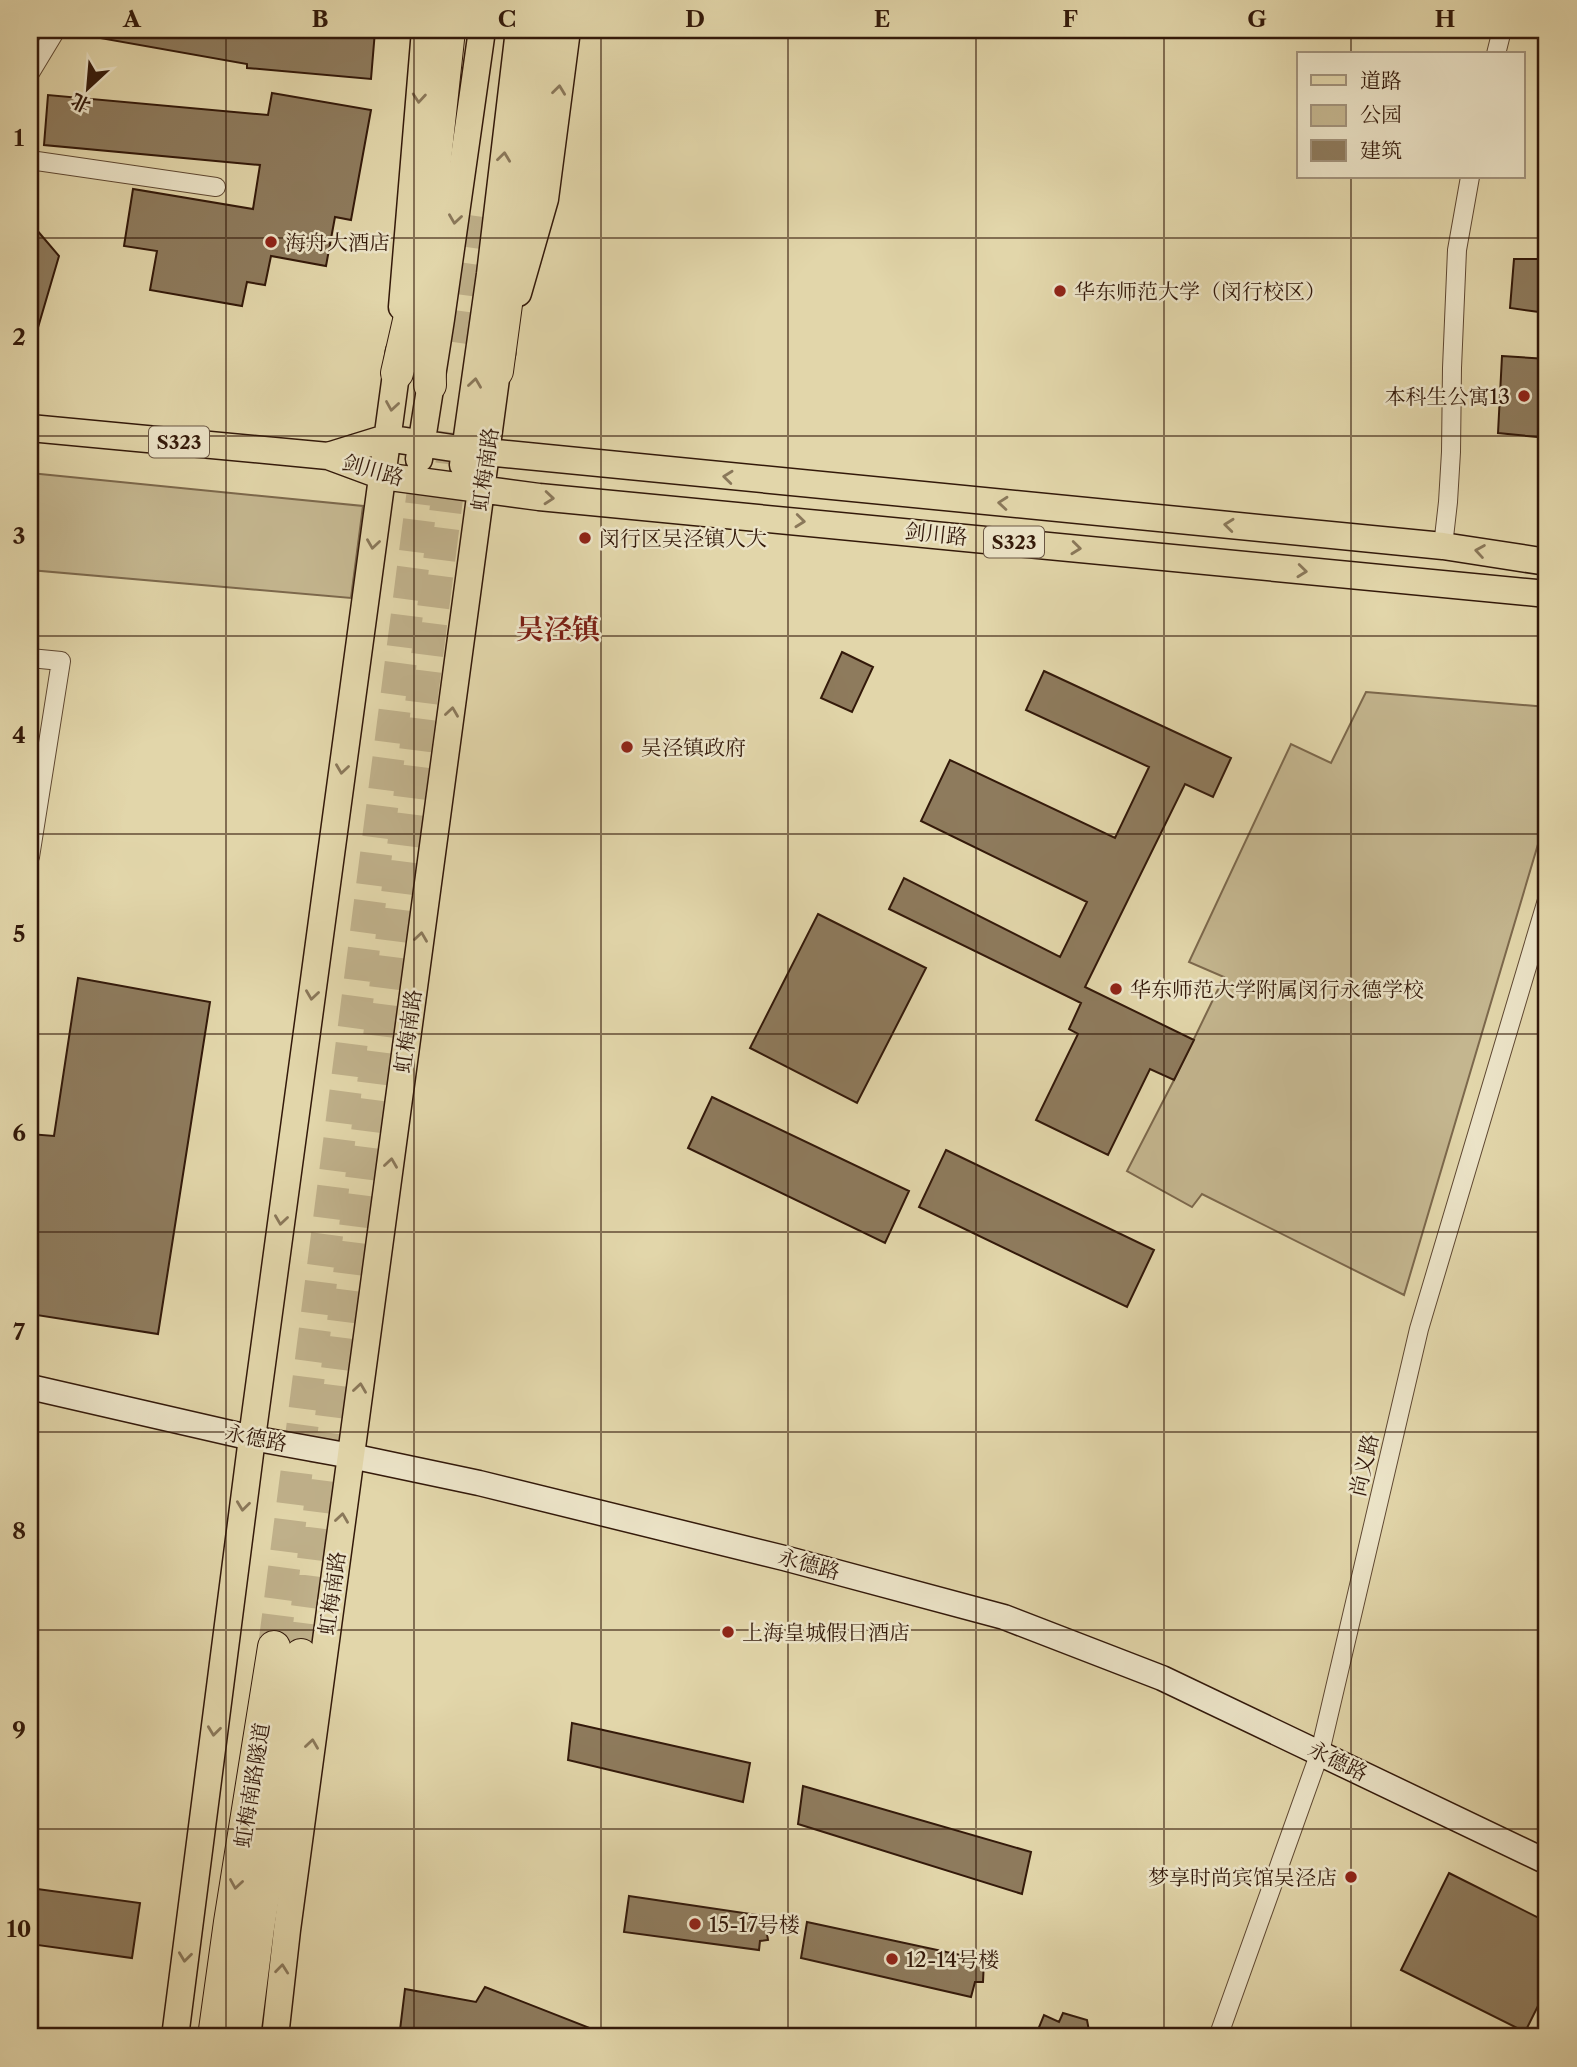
<svg xmlns="http://www.w3.org/2000/svg" width="1577" height="2067" font-family="'Libre Caslon Text','Noto Serif SC',serif">
<style>
.green{fill:#c4b68f;stroke:#7c684c;stroke-width:2}
.building{fill:#8e7b5d;stroke:#33190a;stroke-width:2}
.lines{fill:none;stroke-linecap:round;stroke-linejoin:round}
.highway-tunnel{stroke:#bfb08a;stroke-width:32;stroke-dasharray:32 16;stroke-linecap:butt}
.street-casing{stroke:#5f4832;stroke-width:20}
.secondary-casing{stroke:#33190a;stroke-width:27}
.primary-casing{stroke:#33190a;stroke-width:29}
.highway-casing{stroke:#33190a;stroke-width:34}
.street{stroke:#ece4c8;stroke-width:18}
.secondary{stroke:#ece4c8;stroke-width:24}
.primary{stroke:#e2d6aa;stroke-width:26}
.highway{stroke:#e2d6aa;stroke-width:32}
.oneway{stroke:#8a785a}
.grid{fill:none;stroke:#33190a;stroke-width:2;stroke-opacity:0.55}
.poi-dot{fill:#8f2418;stroke:#ece4c8;stroke-width:2.5}
.labels{text-anchor:middle;dominant-baseline:central;stroke-width:5;stroke-linejoin:round;paint-order:stroke}
.shield{fill:#ece4c8;stroke:#6a5643;stroke-width:2}
.shield-label{font-size:19px;font-weight:bold;fill:#33190a}
.poi-label{font-size:21px;fill:#33190a;stroke:#ece4c8;text-anchor:start}
.street-label{font-size:21px;fill:#33190a;stroke:#ece4c8}
.district-label{font-size:28px;font-weight:bold;fill:#7a1f14;stroke:#ece4c8}
.neatline{fill:none;stroke:#33190a;stroke-width:2.5}
.grid-label{font-size:23px;text-anchor:middle;font-weight:bold;fill:#33190a}
</style>
<rect width="100%" height="100%" fill="#e2d6aa"/>
<filter id="stains"><feTurbulence type="fractalNoise" baseFrequency=".00286" numOctaves="4"/><feColorMatrix values="0 0 0 0 .2 0 0 0 0 .09 0 0 0 0 .02 0 0 0 .5 -.17"/></filter>
<radialGradient id="worn" r=".72"><stop offset=".6" stop-color="#630" stop-opacity="0"/><stop offset="1" stop-color="#630" stop-opacity=".3"/></radialGradient>
<path class="green" d="M30,473l333,33 -12,92 -321,-28z
M1366,692l181,15v107l-143,481 -202,-101 -10,13 -65,-36 47,-91 50,-103 -35,-15 102,-218 40,19z"/>
<path class="building" d="M101,30h256l18,1 -4,48 -124,-11v-4l-147,-26z
M272,93l99,17 -20,110 -16,-3 -9,49 -55,-10 -6,29 -18,-3 -5,24 -92,-16 7,-39 -33,-5 9,-57 120,20 7,-44 -216,-20 4,-50 220,20z
M30,222l29,34 -25,85 -4,-1z
M1514,259h33v54l-37,-5z
M1502,356l45,3v79l-49,-5z
M842,652l31,15 -21,45 -31,-14z
M1044,671l187,87 -18,39 -28,-13 -100,203 109,53 -20,40 -24,-11 -42,86 -72,-35 42,-86 -9,-5 12,-26 -192,-94 15,-31 156,79 27,-55 -166,-81 29,-61 165,78 34,-71 -123,-57z
M818,914l108,54 -69,135 -107,-55z
M78,978l132,24 -52,332 -128,-20v-180l24,2z
M712,1097l197,94 -24,52 -197,-95z
M946,1150l208,100 -27,57 -208,-100z
M572,1723l178,40 -7,39 -175,-42z
M803,1786l228,66 -9,42 -224,-70z
M1449,1873l98,49v66l-22,44 -124,-62z
M30,1888l110,15 -8,55 -102,-14z
M629,1896l135,20 4,24 -8,1 -1,9 -135,-18z
M807,1922l177,38 -1,22h-8l-4,15 -170,-39z
M485,1987l125,49v1h-175l-35,-7 5,-41 71,13z
M1063,2013l24,7 3,16 3,1h-58l9,-22 15,7z"/>
<g class="lines">
<path class="highway-tunnel" d="M467,344l18,-132
M274,1647l154,-1196
M301,1655l155,-1228"/>
<defs>
<path id="street" d="M1496,54l6,-24
M30,73l26,-43
M30,160l186,27
M1443,546l5,-44 3,-50 1,-84 5,-118 13,-73
M30,658l31,3 -31,196
M1218,2037l102,-285 99,-423 128,-429"/>
<path id="secondary" d="M30,1387l222,51 99,18 128,27 305,75 220,59 158,61 385,184"/>
<path id="primary" d="M518,293l27,-94 22,-169
M402,307l23,-277
M30,428l298,28 54,20 157,21 1008,97
M328,456l58,-18 80,12 977,96 104,16
M419,459l22,-140 41,-289
M463,465l27,-191 29,-244
M175,2037l77,-599 147,-1086
M275,2037l12,-107 210,-1559 5,-18"/>
<path id="highway" d="M428,292l2,93
M497,371l46,-341
M397,373l24,-105 7,-44 21,-194
M214,2037l16,-115 44,-275
M244,2037l14,-109 43,-273"/>
</defs>
<use href="#street" class="street-casing"/>
<use href="#secondary" class="secondary-casing"/>
<use href="#primary" class="primary-casing"/>
<use href="#highway" class="highway-casing"/>
<use href="#street" class="street"/>
<use href="#secondary" class="secondary"/>
<use href="#primary" class="primary"/>
<use href="#highway" class="highway"/>
</g>
<defs><path id="oneway-chevron" d="M-2-3.5L2.5 0L-2 3.5" fill="none" stroke-width="1.6" stroke-linecap="round" stroke-linejoin="round" transform="scale(1.75)"/></defs>
<g class="oneway">
<use href="#oneway-chevron" transform="translate(559 90) rotate(-83)"/>
<use href="#oneway-chevron" transform="translate(419 98) rotate(95)"/>
<use href="#oneway-chevron" transform="translate(504 157) rotate(-83)"/>
<use href="#oneway-chevron" transform="translate(455 219) rotate(98)"/>
<use href="#oneway-chevron" transform="translate(475 383) rotate(-82)"/>
<use href="#oneway-chevron" transform="translate(392 406) rotate(99)"/>
<use href="#oneway-chevron" transform="translate(728 477) rotate(-174)"/>
<use href="#oneway-chevron" transform="translate(549 498) rotate(5)"/>
<use href="#oneway-chevron" transform="translate(1003 503) rotate(-175)"/>
<use href="#oneway-chevron" transform="translate(800 521) rotate(6)"/>
<use href="#oneway-chevron" transform="translate(1229 525) rotate(-174)"/>
<use href="#oneway-chevron" transform="translate(373 544) rotate(98)"/>
<use href="#oneway-chevron" transform="translate(1076 548) rotate(6)"/>
<use href="#oneway-chevron" transform="translate(1480 551) rotate(-171)"/>
<use href="#oneway-chevron" transform="translate(1302 571) rotate(6)"/>
<use href="#oneway-chevron" transform="translate(452 712) rotate(-82)"/>
<use href="#oneway-chevron" transform="translate(342 769) rotate(98)"/>
<use href="#oneway-chevron" transform="translate(421 937) rotate(-82)"/>
<use href="#oneway-chevron" transform="translate(312 995) rotate(98)"/>
<use href="#oneway-chevron" transform="translate(391 1163) rotate(-82)"/>
<use href="#oneway-chevron" transform="translate(281 1220) rotate(98)"/>
<use href="#oneway-chevron" transform="translate(360 1388) rotate(-82)"/>
<use href="#oneway-chevron" transform="translate(243 1506) rotate(97)"/>
<use href="#oneway-chevron" transform="translate(342 1518) rotate(-82)"/>
<use href="#oneway-chevron" transform="translate(214 1731) rotate(97)"/>
<use href="#oneway-chevron" transform="translate(312 1744) rotate(-82)"/>
<use href="#oneway-chevron" transform="translate(236 1884) rotate(99)"/>
<use href="#oneway-chevron" transform="translate(185 1957) rotate(97)"/>
<use href="#oneway-chevron" transform="translate(282 1969) rotate(-84)"/>
</g>
<path class="grid" d="M226,30v2007M414,30v2007M601,30v2007M788,30v2007M976,30v2007M1164,30v2007M1351,30v24M1351,177v1860M30,238h1517M30,436h1517M30,636h1517M30,834h1517M30,1034h1517M30,1232h1517M30,1432h1517M30,1630h1517M30,1829h1517"/>
<g class="poi-dot">
<circle cx="271" cy="242" r="7"/>
<circle cx="1060" cy="291" r="7"/>
<circle cx="1524" cy="396" r="7"/>
<circle cx="585" cy="538" r="7"/>
<circle cx="627" cy="747" r="7"/>
<circle cx="1116" cy="989" r="7"/>
<circle cx="728" cy="1632" r="7"/>
<circle cx="1351" cy="1877" r="7"/>
<circle cx="695" cy="1924" r="7"/>
<circle cx="892" cy="1959" r="7"/>
</g>
<g class="labels">
<g class="shield">
<rect x="149" y="426.5" width="60" height="31" rx="5"/>
<rect x="984" y="526.5" width="60" height="31" rx="5"/>
</g>
<g class="shield-label">
<text x="179" y="442">S323</text>
<text x="1014" y="542">S323</text>
</g>
<g class="poi-label">
<text x="285" y="242">海舟大酒店</text>
<text x="1074" y="291">华东师范大学（闵行校区）</text>
<text x="1510" y="396" text-anchor="end">本科生公寓13</text>
<text x="599" y="538">闵行区吴泾镇人大</text>
<text x="641" y="747">吴泾镇政府</text>
<text x="1130" y="989">华东师范大学附属闵行永德学校</text>
<text x="742" y="1632">上海皇城假日酒店</text>
<text x="1337" y="1877" text-anchor="end">梦享时尚宾馆吴泾店</text>
<text x="709" y="1924">15-17号楼</text>
<text x="906" y="1959">12-14号楼</text>
</g>
<g class="street-label">
<text transform="translate(485 469) rotate(-82)">虹梅南路</text>
<text transform="translate(373 470) rotate(16)">剑川路</text>
<text transform="translate(936 534) rotate(6)">剑川路</text>
<text transform="translate(408 1031) rotate(-82)">虹梅南路</text>
<text transform="translate(256 1438) rotate(11)">永德路</text>
<text transform="translate(1364 1465) rotate(-77)">尚义路</text>
<text transform="translate(809 1564) rotate(15)">永德路</text>
<text transform="translate(332 1593) rotate(-82)">虹梅南路</text>
<text transform="translate(1338 1761) rotate(26)">永德路</text>
<text transform="translate(252 1785) rotate(-81)">虹梅南路隧道</text>
</g>
<g class="district-label">
<text x="558" y="629">吴泾镇</text>
</g>
</g>
<rect width="1577" height="2067" fill="none" stroke="#e2d6aa" stroke-width="77"/>
<rect x="1297" y="52" width="228" height="126" fill="#ece4c8" stroke="#a2937c" stroke-width="2"/>
<rect x="1311" y="75" width="35" height="10" fill="#e2d6aa" stroke="#a2937c" stroke-width="2"/>
<text x="1360" y="88" font-size="21" fill="#33190a">道路</text>
<rect x="1311" y="105" width="35" height="21" fill="#c4b68f" stroke="#a2937c" stroke-width="2"/>
<text x="1360" y="122" font-size="21" fill="#33190a">公园</text>
<rect x="1311" y="140" width="35" height="21" fill="#8e7b5d" stroke="#a2937c" stroke-width="2"/>
<text x="1360" y="158" font-size="21" fill="#33190a">建筑</text>
<g transform="translate(88 88) rotate(206)" stroke="#ece4c8" stroke-width="5" paint-order="stroke">
<path d="M0-5L12 26L0 18L-12 26Z" fill="#33190a"/>
<text y="-10" font-size="19" font-weight="bold" text-anchor="middle" fill="#33190a">北</text>
</g>
<rect x="38" y="38" width="1500" height="1990" class="neatline"/>
<g class="grid-label">
<text x="132" y="27">A</text>
<text x="320" y="27">B</text>
<text x="507" y="27">C</text>
<text x="695" y="27">D</text>
<text x="882" y="27">E</text>
<text x="1070" y="27">F</text>
<text x="1257" y="27">G</text>
<text x="1445" y="27">H</text>
<text x="19" y="146">1</text>
<text x="19" y="345">2</text>
<text x="19" y="544">3</text>
<text x="19" y="743">4</text>
<text x="19" y="942">5</text>
<text x="19" y="1141">6</text>
<text x="19" y="1340">7</text>
<text x="19" y="1539">8</text>
<text x="19" y="1738">9</text>
<text x="19" y="1937">10</text>
</g>
<rect width="100%" height="100%" filter="url(#stains)"/>
<rect width="100%" height="100%" fill="url(#worn)"/>
</svg>
